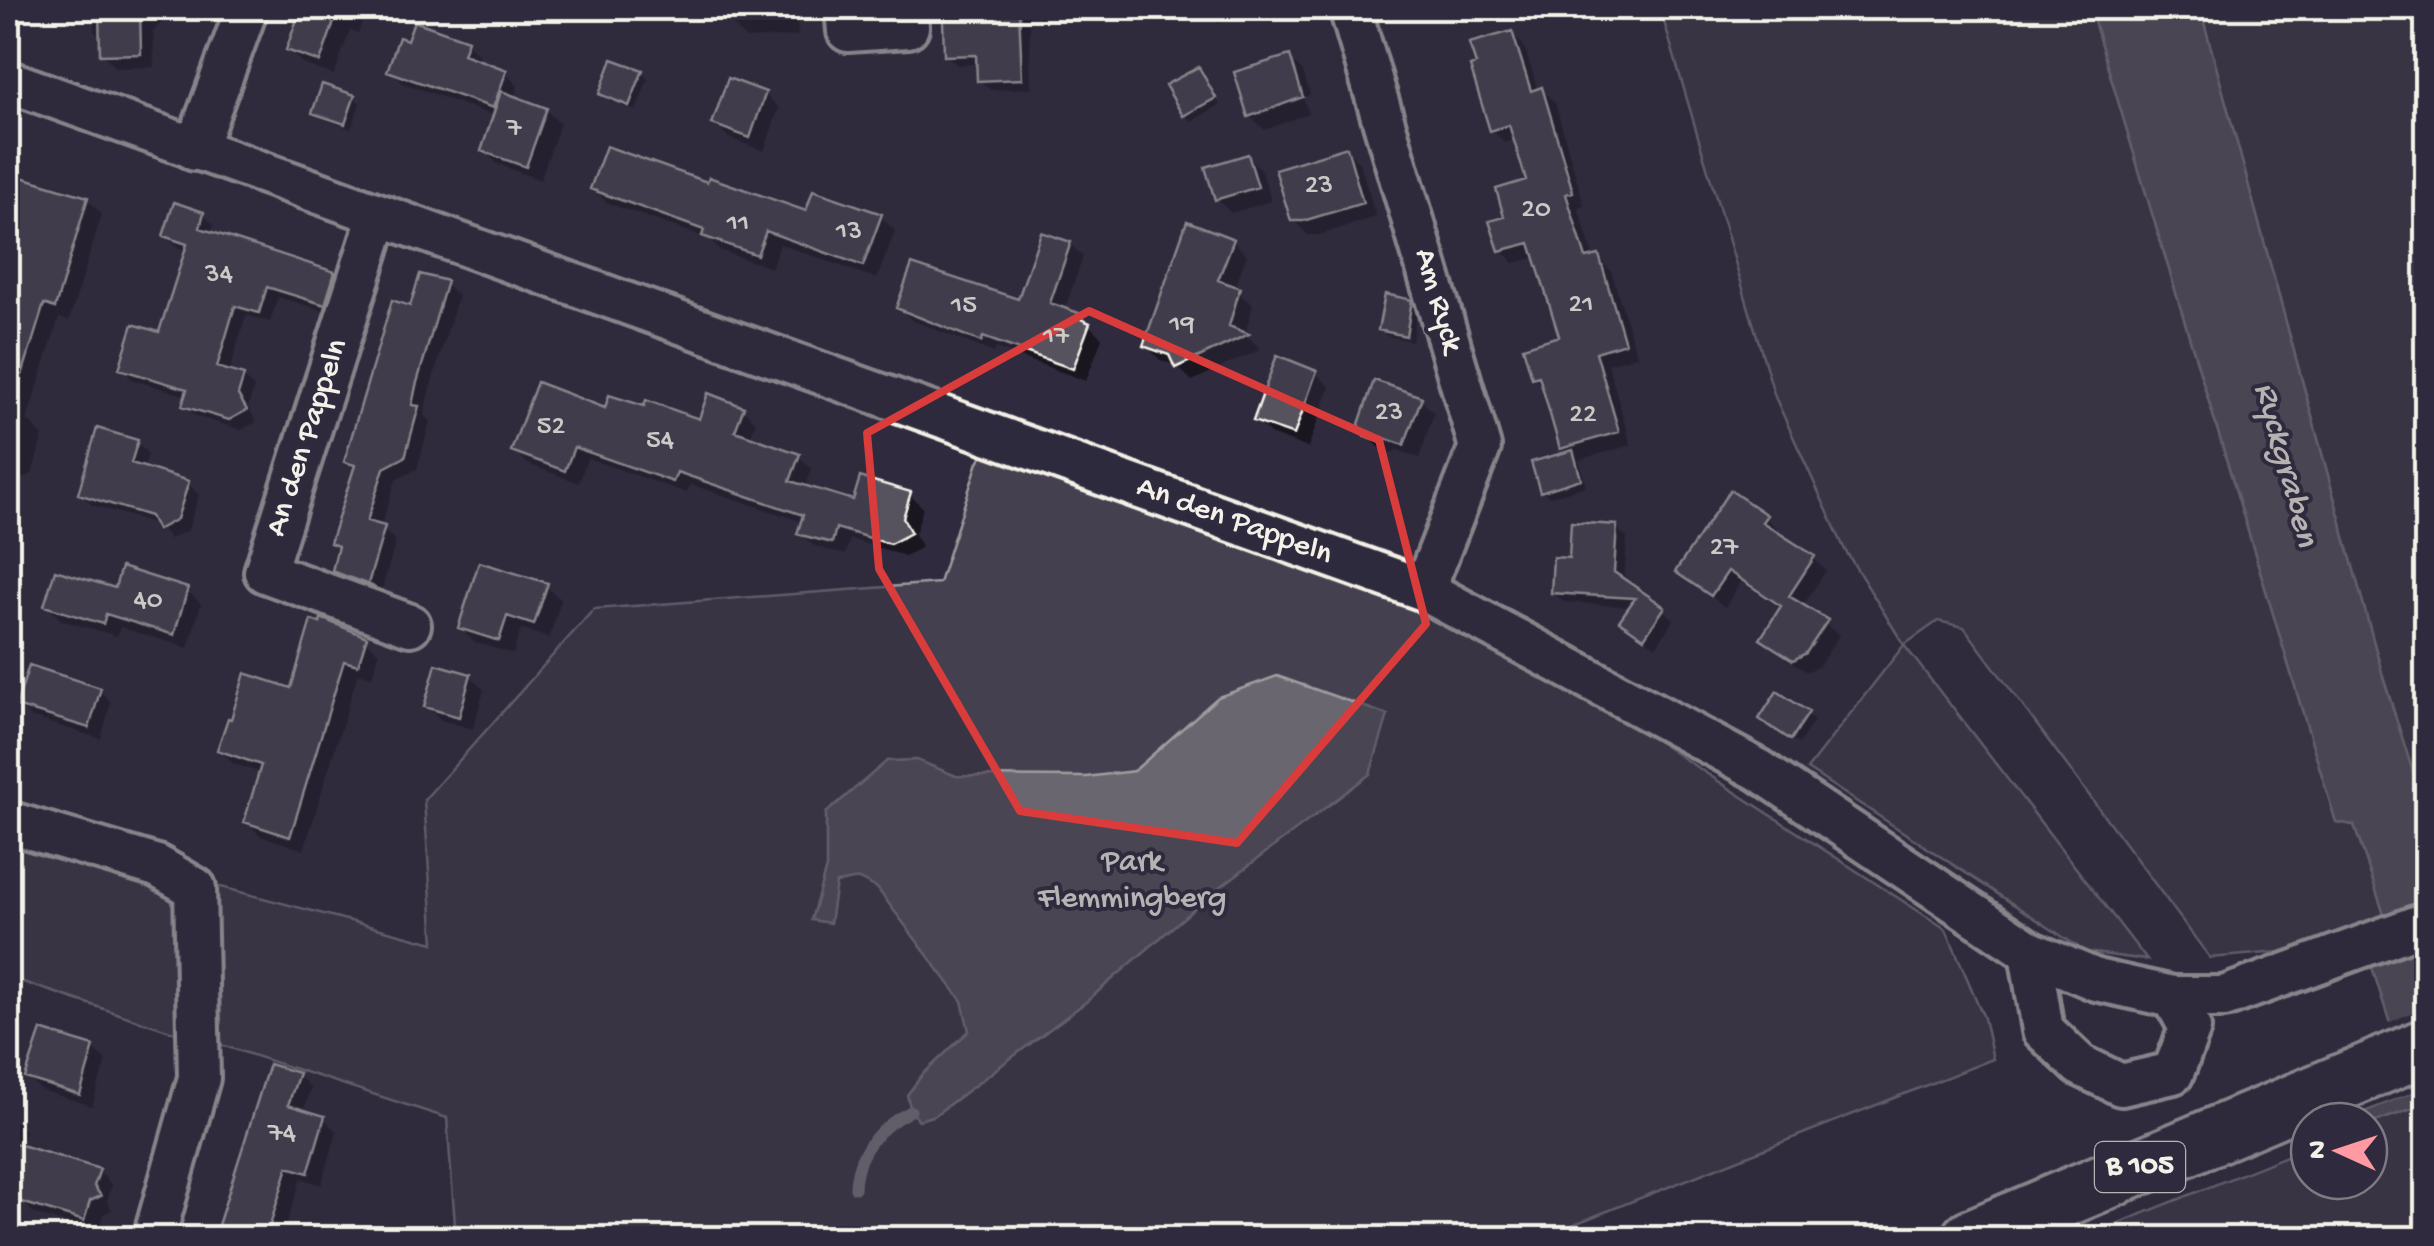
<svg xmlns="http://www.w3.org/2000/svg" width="2434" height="1246" font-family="'Gochi Hand',sans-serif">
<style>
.green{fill:#454050;stroke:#9c989c;stroke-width:2.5}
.water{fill:#6a6670;stroke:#a19ea0;stroke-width:2.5}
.pier{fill:#2f2a3d}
.shadow{fill:#0007}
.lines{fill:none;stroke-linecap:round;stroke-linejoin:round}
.stream{stroke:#a19ea0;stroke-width:11}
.building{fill:#56525f;stroke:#f4f1e8;stroke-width:2.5}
.street-casing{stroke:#f4f1e8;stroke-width:48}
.highway-casing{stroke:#f4f1e8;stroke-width:62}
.street{stroke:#2f2a3d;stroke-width:40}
.highway{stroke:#2f2a3d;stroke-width:55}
.marked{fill:none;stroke:#d93c3b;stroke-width:8;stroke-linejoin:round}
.labels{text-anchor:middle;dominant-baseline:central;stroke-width:8;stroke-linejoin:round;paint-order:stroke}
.number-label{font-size:28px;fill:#ccc9c6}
.shield{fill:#2f2a3d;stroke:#b9b5b5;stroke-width:2.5}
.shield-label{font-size:30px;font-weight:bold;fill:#f4f1e8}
.street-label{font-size:32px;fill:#f4f1e8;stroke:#2f2a3d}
.park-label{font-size:32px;fill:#b7b3b3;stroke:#2f2a3d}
.water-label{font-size:35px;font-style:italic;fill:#b6b2b2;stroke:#2f2a3d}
</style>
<rect width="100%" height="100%" fill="#2f2a3d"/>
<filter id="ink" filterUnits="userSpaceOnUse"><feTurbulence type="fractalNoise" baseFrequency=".01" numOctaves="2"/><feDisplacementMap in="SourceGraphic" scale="20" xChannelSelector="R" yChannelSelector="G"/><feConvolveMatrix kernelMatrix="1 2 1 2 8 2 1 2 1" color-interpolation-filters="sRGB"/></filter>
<g filter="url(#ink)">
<path class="green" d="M1660,8h430l246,814 18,3 31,92 -105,35 -70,6 -246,-331 -26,-6 -34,24 243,315 -61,-8 -279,-183 97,-124 -59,-95 -70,-153z
M2200,8h226v806l-42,-134z
M988,445l421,160 203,107 334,217 38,89 9,41 -454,179h-1083l-9,-120 -241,-78 -2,-148 17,-5 213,56 -10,-143 170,-191 345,-26 39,-121z
M8,840l144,43 17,11 8,13 5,128 -174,-58z
M2426,1104v134h-344l227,-91v34h60v-57z"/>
<path class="water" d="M2090,8h110l184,672 42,134v290l-57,20v-3h-27l70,-29 -53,-165 26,-10 -31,-92 -18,-3z
M1277,676l111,39 -18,59 -159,120 -125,108 -151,113 -16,5 -8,-9 -4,-16 15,-20 47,-44 -7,-30 -85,-113 -18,-9 -23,4 -6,40 -19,-3 15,-52v-55l61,-52 30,-1 39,16 130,1 48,-6 84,-74z"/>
<path class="pier" d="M2426,1007v80l-89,34 3,-4 66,-27 -21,-66z"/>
<path class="shadow" d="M93,8h59l12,12 -11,12 1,35 -37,1 -15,-14v-15l-8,-8z
M302,8h65l-9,25 -8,-3 -16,45 -31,-11 -14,-15z
M731,8h66l1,28 -52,3 -14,-15z
M988,8h41l2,80 -41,2 -10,-10 -1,-16 -22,1 -11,-10 43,-37z
M1030,8h100l-20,3 1,3 -72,3z
M1205,8h44l-30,16z
M1511,33l13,13 14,45 4,-1 13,13 29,102 -6,2 16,52 4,-1 13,13 26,85 -29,8 23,81 -52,15 7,26 -37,11 -7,-7 27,-36 -7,-6 -17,-60 -11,-11 28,-39 -25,-81 -23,6 -13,-13 6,-32 22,-36 -13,-43 -11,4 -13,-13z
M466,42l13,13 -2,7 28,11 13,13 -4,12 32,12 14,14 -20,56 -42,-16 -15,-14 12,-34 -92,-33 -13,-13z
M1289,58l14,14 7,22 -7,4 6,15 -44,17 -15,-14z
M1198,70l22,35 -28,16 -7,-6z
M641,72l7,7 -12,32 -28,-11 -6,-6z
M765,94l14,14 -15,43 -35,-13 -14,-14z
M354,97l6,7 -9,25 -29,-11 -7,-6z
M1346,150l14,14 16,53 -57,18h-11l-15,-15z
M1247,156l15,15 9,30 -40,12 -14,-14z
M8,176l79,23 15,15 -33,107 -10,-3 -32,102 16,16 -11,38 -11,5 -13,-5z
M709,186l98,29 73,1 15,15 -18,48 -97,-35 -9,24 -52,-18 -10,-11 -102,-36 -14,-15z
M203,214l11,11 -3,9 122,41 11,11 -8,28 -58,-17 -8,25 -24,-7 -17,58 14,4 11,11 -6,19 8,15 -15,8 -45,-14 -11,-11 3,-9 -55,-16 -11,-11 39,-34 26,-85 -10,-3 -11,-11z
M1233,241l14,14 -13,34 19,16 -8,29 16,15 -69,32 -15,-15 -17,-6 -14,-15z
M1070,244l13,13 -19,54 25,14 13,13 -16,43 -90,-33 -2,5 -82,-33 -13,-13 120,-5z
M446,284l12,12 -31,103 -3,17 6,5 -13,48 -21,11 -16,48 16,13 -16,54 -33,-12 -13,-13 6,-21 -7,-6 23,-73 -9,-9z
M1410,302l7,7 -5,32 -25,-5 -7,-7z
M1316,373l14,14 -22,61 -38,-14 -14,-14z
M1420,399l14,14 -15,45 -22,-8 -6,3 -10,-4 -15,-15z
M743,409l13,13 -6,17 48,17 14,13 -7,19 50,15 54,-9 14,14 -8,26 7,13 -17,9 -55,-17 -5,16 -31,-9 -14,-13 3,-11 -113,-38 -3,9 -100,-35 -8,25 -51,-19 -14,-13 93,-40 94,11z
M137,443l11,11 -5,16 45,14 11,11 -11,35 -18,9 -13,-15 -65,-19 -11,-11z
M1765,517l13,13 -2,4 37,24 13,13 -24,36 37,28 -20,31 -12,6 -31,-21 -13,-12 19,-30 -41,-27 -16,25 -47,-36z
M1616,528l11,10 -3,44 50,37 -18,28 -33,-26 9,-14 -68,-5 -11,-10 19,-32z
M546,586l15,14 -12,38 -28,-9 -8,25 -38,-12 -14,-14z
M187,590l14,14 -13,44 -68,-21 -3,9 -56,-16 -14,-15 70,-14z
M365,639l14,14 -7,24 -14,-4 -54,177 -43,-14 -14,-14 15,-49 -28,-9 -14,-14z
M470,676l14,14 -11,39 -32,-9 -14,-14z
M99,690l12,12 -10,37 -70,-22 -12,-12z
M1778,694l36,26 -15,24 -31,-19z
M93,1049l13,12 -14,45 -51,-16 -13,-13z
M271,1067l27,8 13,13 -8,24 21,7 13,13 -16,53 -20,-7 -19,60h-66z
M8,1116l17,14 -5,18 78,23 14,14 -5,16 5,9 -9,4 -6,19 -62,-19 -14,-13 5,-17 -18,-6z"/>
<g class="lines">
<path class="stream" d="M855,1188c1,-36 25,-62 56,-77"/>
</g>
<path class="building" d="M99,8h41l1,46 -41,1z
M301,8h38l-19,54 -34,-12z
M986,8h33l3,71 -45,2 -1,-26 -32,1 -1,-38 43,-2z
M414,21l54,19 -5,14 44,16 -14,38 -106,-37 12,-34 8,3z
M1512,31l19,60 11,-4 31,105 -7,2 20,64 13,-3 26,88 -29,9 23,80 -59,17 -21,-73 -7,2 -9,-31 36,-11 -29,-93 -31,8 -10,-30 15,-4 -8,-28 30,-9 -17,-55 -19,6 -20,-65 6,-2 -7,-21z
M1290,55l13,42 -55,20 -14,-45z
M612,59l31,11 -14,36 -30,-12z
M1199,67l17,31 -33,18 -18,-31z
M728,78l38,14 -16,46 -38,-14z
M322,84l33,11 -10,29 -33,-11z
M501,91l46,17 -21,59 -45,-16z
M606,146l101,36 2,-5 97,34 7,-21 69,24 -19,52 -97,-35 -9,24 -55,-19 2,-6 -114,-41z
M1347,147l16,56 -60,18h-12l-16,-52z
M1248,154l10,33 -43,13 -10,-33z
M8,173l80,24 -33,111 -11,-4 -30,97 -6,-1z
M174,202l30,10 -4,16 135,44 -10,33 -58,-18 -8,26 -24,-7 -18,61 27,8 -6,20 9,15 -18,10 -47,-14 5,-17 -68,-20 14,-45 26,8 28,-88 -24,-8z
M1187,221l47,18 -16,41 22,8 -11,38 20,8 -74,34 -6,-13 -26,-9z
M1041,232l30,10 -21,61 29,10 2,6 9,4 -17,46 -90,-32 -2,5 -85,-34 16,-44 106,35z
M420,274l27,7 -31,105 -4,19 7,1 -14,51 -21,11 -17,53 18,5 -17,58 6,3 -42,-16 6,-25 -8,-3 25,-78 -11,-3 48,-162 18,6z
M1385,294l27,6 -6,36 -28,-6z
M1277,355l40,16 -23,64 -41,-14z
M1374,380l48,17 -18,48 -23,-8 -6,3 -11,-4 -5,-12z
M537,382l68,26 4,-13 35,11 2,-6 53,19 9,-26 36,14 -9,24 65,23 -10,27 63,19 7,-23 51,15 -8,26 8,15 -21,11 -54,-16 -4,15 -35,-9 6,-19 -126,-43 -4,10 -99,-35 -9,24 -54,-20z
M97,428l41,12 -7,23 58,18 -12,38 -20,11 -7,-14 -72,-22z
M1573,450l8,29 -41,13 -9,-30z
M1730,490l37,25 -5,7 53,34 -26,40 39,24 -22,33 -13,7 -33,-21 21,-33 -53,-35 -17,25 -36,-24z
M1571,522l46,3 -3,47 51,35 -21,31 -25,-17 16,-23 -84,-5 2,-36 16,1z
M479,562l69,21 -14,42 -27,-9 -8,25 -41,-13z
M121,567l67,21 -14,47 -68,-21 -3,10 -59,-18 11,-36 60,18z
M321,618l46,19 -9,28 -14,-4 -54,176 -46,-15 17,-57 -44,-15 11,-32 3,1 14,-46 46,15 20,-68 9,3z
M436,664l35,10 -12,43 -35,-10z
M29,665l72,23 -12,40 -73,-22z
M1777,691l32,21 -18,28 -32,-21z
M41,1030l53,16 -14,49 -55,-17z
M269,1064l30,9 -11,32 37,11 -17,57 -20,-6 -22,71h-52z
M8,1141l92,28 -6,17 7,10 -11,5 -6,20 -76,-23z"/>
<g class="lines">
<defs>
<path id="street" d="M846,8l2,23 60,-4 -1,-19
M1350,8l130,439 -56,143
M8,81l1416,509 335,180 271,182 66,28 77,17h51l202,-74
M195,150l52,-142
M379,215l-114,357 145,53
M8,822l149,44 38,22 4,190 -45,160
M2030,952l13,78 37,35 41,20 52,-12 17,-45 -17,-31"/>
<path id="highway" d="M1970,1238l456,-191"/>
</defs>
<use href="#street" class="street-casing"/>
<use href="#highway" class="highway-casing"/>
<use href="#street" class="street"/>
<use href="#highway" class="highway"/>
</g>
</g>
<path d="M0 0H2434V1246H0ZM1089,311l290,129 47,184 -189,219 -217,-32 -141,-242 -12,-136z" fill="#2f2a3d" fill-opacity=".55" fill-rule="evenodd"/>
<path class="marked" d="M1089,311l290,129 47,184 -189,219 -217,-32 -141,-242 -12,-136z"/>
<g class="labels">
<g class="number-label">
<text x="514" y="129">7</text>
<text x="1319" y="186">23</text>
<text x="1536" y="210">20</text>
<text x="738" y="224">11</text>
<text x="849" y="232">13</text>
<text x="219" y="275">34</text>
<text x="1581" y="305">21</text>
<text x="964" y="306">15</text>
<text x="1182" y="325">19</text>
<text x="1056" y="337">17</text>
<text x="1389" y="413">23</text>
<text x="1583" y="415">22</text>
<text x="551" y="427">52</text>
<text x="660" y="441">54</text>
<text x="1724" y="548">27</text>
<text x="148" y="601">40</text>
<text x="282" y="1134">74</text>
</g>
<rect class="shield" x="2095" y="1142" width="90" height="50" rx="8"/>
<g class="shield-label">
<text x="2140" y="1167">B 105</text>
</g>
<g class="street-label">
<text transform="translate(1437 301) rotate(74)">Am Ryck</text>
<text transform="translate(308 438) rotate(-72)">An den Pappeln</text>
<text transform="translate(1234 522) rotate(20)">An den Pappeln</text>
</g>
<g class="park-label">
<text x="1132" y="863">Park<tspan x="1132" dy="37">Flemmingberg</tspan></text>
</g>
<g class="water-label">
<text transform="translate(2284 465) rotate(75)">Ryckgraben</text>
</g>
</g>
<rect width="2434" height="1246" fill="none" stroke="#2f2a3d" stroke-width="40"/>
<rect x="20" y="20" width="2394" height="1206" fill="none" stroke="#f4f1e8" stroke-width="4" filter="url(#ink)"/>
<g transform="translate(2339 1151) rotate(273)"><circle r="48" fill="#2f2a3d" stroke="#7e7a81" stroke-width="2.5"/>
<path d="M0-8L18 38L0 25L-18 38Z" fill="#ff9aa2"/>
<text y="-15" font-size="28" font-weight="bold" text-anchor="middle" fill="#f4f1e8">N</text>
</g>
</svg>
